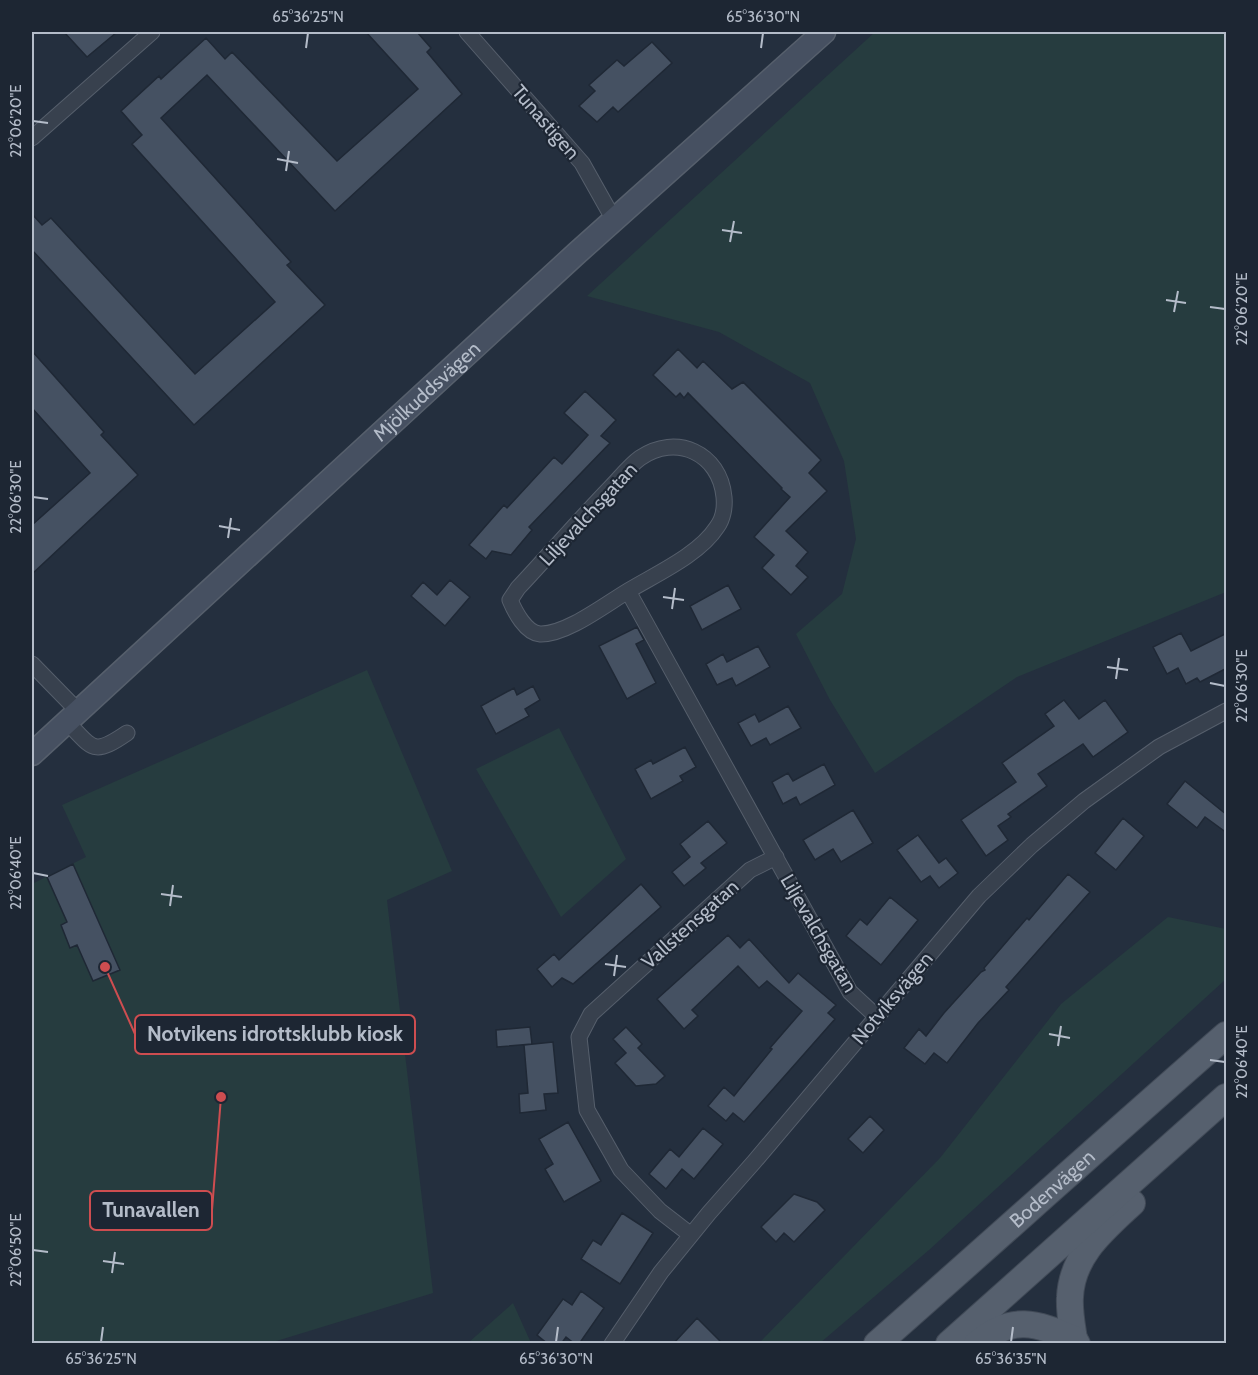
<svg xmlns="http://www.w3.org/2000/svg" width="1258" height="1375" font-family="Cabin,sans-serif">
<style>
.green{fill:#263c3f}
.building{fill:#455162;stroke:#1f2835;stroke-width:1.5}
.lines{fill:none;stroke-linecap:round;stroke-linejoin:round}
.street-casing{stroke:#565f6c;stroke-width:17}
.secondary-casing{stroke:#565f6c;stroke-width:25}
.primary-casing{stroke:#414a57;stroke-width:28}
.street{stroke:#38414e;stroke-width:15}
.secondary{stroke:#465061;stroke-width:22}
.primary{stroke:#56606e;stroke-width:26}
.ticks{fill:none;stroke:#b4bcc9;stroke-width:2}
.labels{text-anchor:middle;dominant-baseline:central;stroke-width:4.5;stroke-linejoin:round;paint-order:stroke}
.street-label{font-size:20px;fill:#b4bcc9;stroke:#1d2633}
.leader{fill:none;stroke:#ce4d50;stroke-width:2}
.callout-dot{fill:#ce4d50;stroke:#1d2633;stroke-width:2}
.callout{fill:#1d2633;stroke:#ce4d50;stroke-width:2}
.callout-label{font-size:21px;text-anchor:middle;font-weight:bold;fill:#b4bcc9}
.neatline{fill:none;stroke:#b4bcc9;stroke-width:2}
.ticks-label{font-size:15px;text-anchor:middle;fill:#b4bcc9}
</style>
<rect width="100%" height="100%" fill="#242f3e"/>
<path class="green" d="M875,32h351v560l-209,85 -142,96 -45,-73 -34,-66 46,-40 14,-55 -12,-78 -34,-78 -91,-51 -132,-36z
M367,670l85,201 -65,29 46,393 -163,50h-236l-2,-17v-442l54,-27 -24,-52z
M559,728l67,131 -65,58 -85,-148z
M1168,917l58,12v50l-297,271 -109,93h-61l181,-185 121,-154z
M513,1303l18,40h-63z"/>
<path class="building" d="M64,32h53l-30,25z
M366,32h51l14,16 -4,4 35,42 -127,117 -128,-136 -46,43 130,144 -4,3 38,40 -131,120 -162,-175v-36l10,11 9,-7 144,156 80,-72 -143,-158 10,-9 -21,-24 38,-35 2,3 45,-41 19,21 7,-7 105,109 81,-72z
M652,42l20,21 -54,49 -5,-5 -16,15 -18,-16 16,-15 -6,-6 28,-25 7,6z
M678,349l19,19 6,-7 29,28 11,-7 78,78 -12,13 18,18 -41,40 22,21 -12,14 12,11 -17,18 -29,-27 12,-13 -20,-18 36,-40 -9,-8 1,-1 -94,-95 -4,5 -4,-5 -4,4 -23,-22z
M32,351l72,81 -3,3 37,40 -106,99v-49l58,-52 -58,-65z
M585,391l31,29 -15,16 9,7 -81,84 3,3 -21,25 -19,-4 -6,8 -17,-14 35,-40 3,3 47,-51 8,7 26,-29 -24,-22z
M450,580l20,17 -25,29 -34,-30 12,-14 14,13z
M728,585l13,24 -39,21 -12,-24z
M637,627l7,13 -8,4 20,39 -29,16 -28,-53z
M1181,633l10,18 36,-18v35l-27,14 -3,-4 -11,6 -8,-16 -11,6 -14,-27z
M758,646l12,21 -34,19 -4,-8 -15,7 -11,-21 17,-10 4,8z
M533,686l7,14 -15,9 4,7 -33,18 -15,-28 33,-18 3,7z
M1064,700l15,19 26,-19 23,32 -35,25 -10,-13 -45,30 9,12 -39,28 3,3 -13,9 10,14 -22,16 -25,-36 55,-38 -14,-19 52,-37 -9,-12z
M788,706l13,22 -31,17 -4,-7 -15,8 -13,-23 17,-9 4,8z
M685,747l11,20 -16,9 3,5 -32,18 -16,-30 16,-9 2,4z
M824,764l11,21 -35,20 -4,-8 -13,7 -11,-22 16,-9 5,8z
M1185,781l42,34v18l-22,-16 -8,11 -30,-24z
M853,810l20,33 -32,19 -8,-13 -18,11 -12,-20z
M1123,818l21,18 -28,34 -21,-17z
M708,821l19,22 -26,20 5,5 -22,18 -12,-14 18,-15 -10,-13z
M918,835l21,28 7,-5 12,15 -19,15 -9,-12 -9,6 -24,-32z
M73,864l47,106 -27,11 -16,-36 -7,3 -9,-23 6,-3 -20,-45z
M1068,874l22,18 -84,95 3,3 -31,33 -31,40 -13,-10 -9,11 -21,-16 15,-19 7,7 18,-23 37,-41 4,-2 -1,-2 43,-50 2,2z
M641,884l20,23 -88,77 -11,-6 -10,9 -15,-18 17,-15 5,6z
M890,897l28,23 -37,45 -35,-29 14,-17 7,6z
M728,935l12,13 9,-9 40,44 9,-10 38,32 -8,8 7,6 -91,103 -11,-9 -7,8 -18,-15 16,-19 10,9 38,-47 -2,-1 32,-37 -35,-30 -8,7 -21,-22 -46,44 6,6 -14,13 -27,-30z
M530,1027l2,17 -35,3 -1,-17z
M626,1027l16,17 -4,4 27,28 -9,8 -20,2 -21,-23 11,-10 -13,-14z
M553,1042l5,51 -14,1 2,16 -26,3 -1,-19 9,-1 -4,-48z
M870,1116l14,14 -21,23 -15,-14z
M568,1122l33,59 -37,21 -19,-33 8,-5 -14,-25z
M703,1128l20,16 -29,35 -12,-10 -16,20 -17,-15 21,-25 9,8z
M794,1194l23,8 8,8 -31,32 -10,-9 -8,9 -15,-15z
M622,1213l31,20 -33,51 -39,-25 12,-19 8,5z
M581,1291l23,17 -25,36h-4l-9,-7 -5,7h-13l-11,-9 26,-36 9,6z
M697,1318l26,26h-50z"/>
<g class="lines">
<defs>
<path id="street" d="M467,32l115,131 32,57
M32,138l120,-106
M628,591c28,-17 71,-36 89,-64 6,-8 8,-20 7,-30 -4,-44 -48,-64 -84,-39 -11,8 -20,20 -29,29 -32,33 -62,68 -93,101l-8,12c5,12 16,33 30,34 26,1 66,-30 88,-43l222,401 27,25
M32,664l45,46
M66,721c27,27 26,36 61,12
M691,1235l-31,-24 -39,-41 -34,-60 -8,-73 12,-23 159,-144 26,-13
M612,1344l49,-72 48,-59 45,-51 225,-266 53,-51 52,-44 75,-54 67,-36"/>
<g id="secondary">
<path id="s1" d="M32,754l545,-501 247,-221"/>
</g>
<g id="primary">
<path d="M1074,1339c-2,-13 -5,-28 -4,-42 2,-42 33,-67 62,-94"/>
<path id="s2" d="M877,1344c117,-103 232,-207 349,-309"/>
<path d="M949,1344l277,-247"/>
<path d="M977,1344c35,-30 59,-21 97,-5l3,5"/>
</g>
</defs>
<use href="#street" class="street-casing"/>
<use href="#secondary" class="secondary-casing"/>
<use href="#primary" class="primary-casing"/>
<use href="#street" class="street"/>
<use href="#secondary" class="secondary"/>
<use href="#primary" class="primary"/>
</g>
<path class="ticks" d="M306,48l2,-15M761,48l2,-15M33,121l15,2M277,159l21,4M286,171l3,-20M722,230l20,3M730,242l4,-21M1166,300l20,3M1210,307l15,2M1174,312l4,-21M33,497l15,2M219,526l21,4M228,538l3,-20M663,597l21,3M672,609l3,-21M1107,667l21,3M1116,679l3,-21M1210,683l15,3M33,873l15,3M161,894l21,3M170,906l3,-21M605,964l21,3M614,976l3,-21M1049,1034l21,4M1058,1046l3,-20M1210,1060l15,2M33,1250l15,2M103,1261l21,3M112,1273l3,-21M101,1342l2,-15M556,1342l2,-15M1011,1342l2,-15"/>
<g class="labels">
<g class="street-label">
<text transform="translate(546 122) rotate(49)">Tunastigen</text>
<text stroke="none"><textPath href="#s1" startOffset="536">Mjölkuddsvägen</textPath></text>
<text transform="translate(588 514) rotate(-47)">Liljevalchsgatan</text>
<text transform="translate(690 924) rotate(-42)">Vallstensgatan</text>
<text transform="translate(819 933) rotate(60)">Liljevalchsgatan</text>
<text transform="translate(892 998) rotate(-50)">Notviksvägen</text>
<text stroke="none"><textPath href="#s2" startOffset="234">Bodenvägen</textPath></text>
</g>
</g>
<path class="leader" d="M105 967L135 1034M221 1097L212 1210"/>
<g class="callout-dot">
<circle cx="105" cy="967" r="6"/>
<circle cx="221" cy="1097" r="6"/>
</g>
<g class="callout">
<rect x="135" y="1015" width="280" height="39" rx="6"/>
<rect x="90" y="1191" width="122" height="39" rx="6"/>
</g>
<g class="callout-label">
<text x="275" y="1041">Notvikens idrottsklubb kiosk</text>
<text x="151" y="1217">Tunavallen</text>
</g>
<rect width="1258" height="1375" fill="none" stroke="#1d2633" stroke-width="66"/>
<rect x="33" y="33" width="1192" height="1309" class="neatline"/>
<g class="ticks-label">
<text x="308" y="22">65°36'25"N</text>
<text x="763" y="22">65°36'30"N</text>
<text transform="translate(16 121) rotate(-90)" y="5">22°06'20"E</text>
<text transform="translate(1242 309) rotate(-90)" y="5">22°06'20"E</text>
<text transform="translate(16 497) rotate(-90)" y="5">22°06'30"E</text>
<text transform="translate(1242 686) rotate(-90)" y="5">22°06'30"E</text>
<text transform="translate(16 873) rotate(-90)" y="5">22°06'40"E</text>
<text transform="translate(1242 1062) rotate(-90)" y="5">22°06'40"E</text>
<text transform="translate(16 1250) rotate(-90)" y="5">22°06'50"E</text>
<text x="101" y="1364">65°36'25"N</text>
<text x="556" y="1364">65°36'30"N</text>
<text x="1011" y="1364">65°36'35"N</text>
</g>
</svg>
